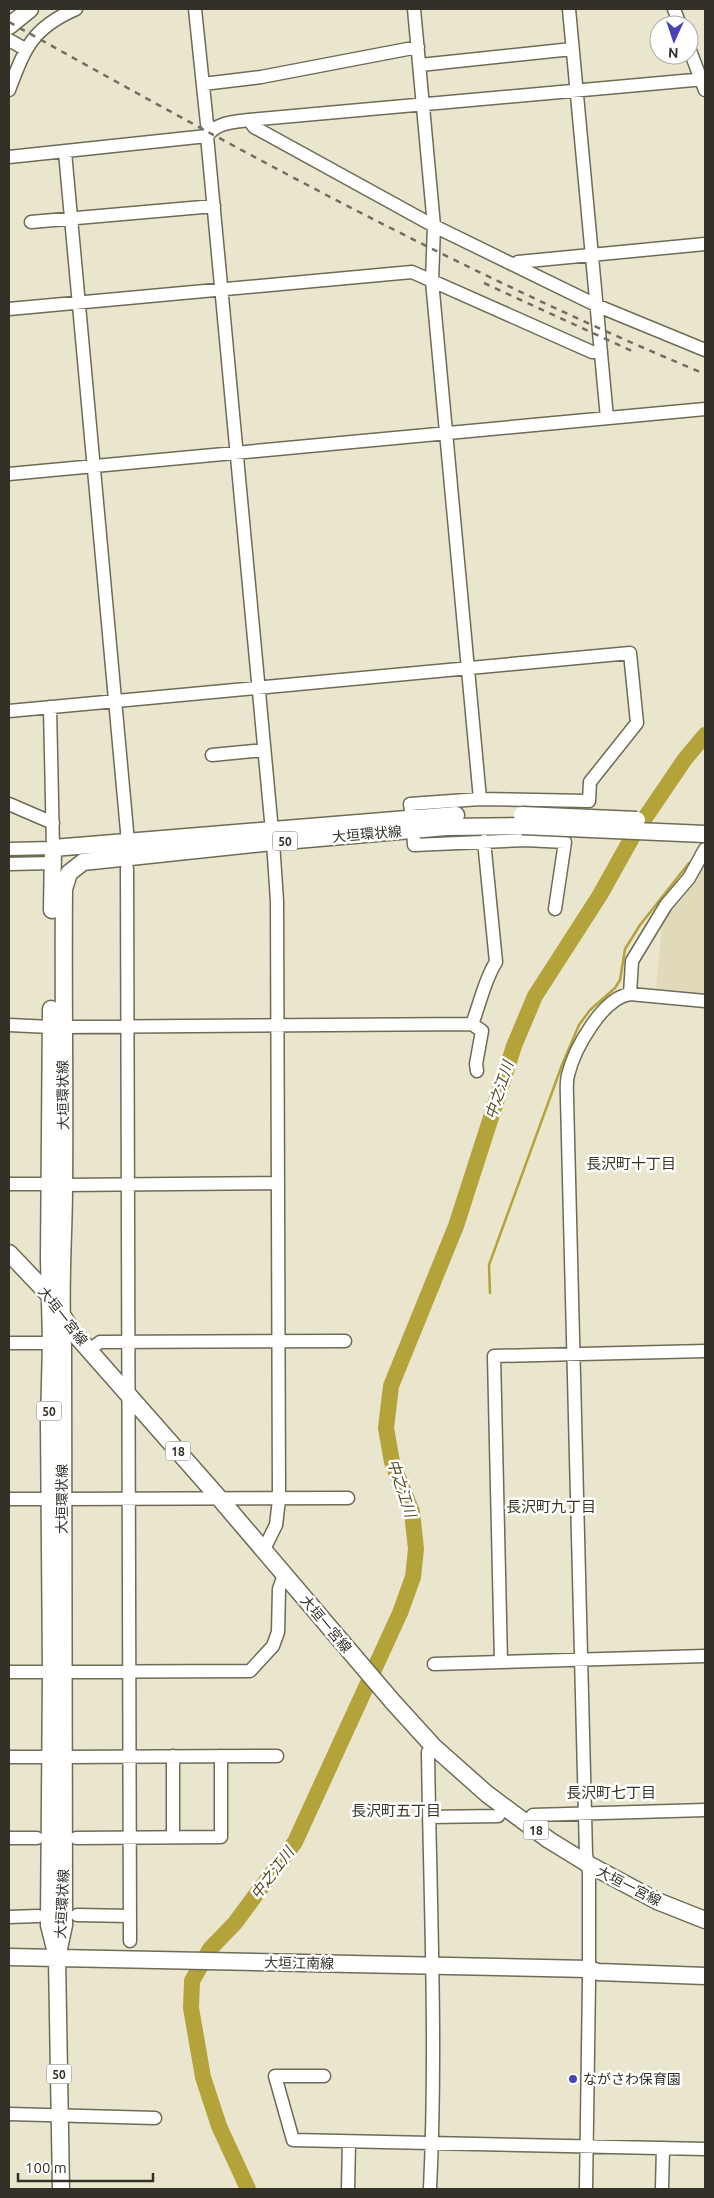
<svg xmlns="http://www.w3.org/2000/svg" width="714" height="2198" font-family="Ubuntu,'Noto Sans JP',sans-serif">
<style>
.built{fill:#e0dabb}
.lines{fill:none;stroke-linecap:round;stroke-linejoin:round}
.stream{stroke:#b4a23b;stroke-width:2.5}
.river{stroke:#b4a23b;stroke-width:16}
.minor-casing{stroke:#6e6b56;stroke-width:15}
.major-casing{stroke:#6e6b56;stroke-width:19}
.minor{stroke:#fff;stroke-width:12}
.major{stroke:#fff;stroke-width:16}
.rail{stroke:#716e60;stroke-width:2.5;stroke-dasharray:6 6;stroke-linecap:butt}
.major-bridge-casing{stroke:#6e6b56;stroke-width:19;stroke-linecap:butt}
.major-bridge{stroke:#fff;stroke-width:16}
.poi-dot{fill:#4941b7;stroke:#fff;stroke-width:2}
.labels{text-anchor:middle;dominant-baseline:central;stroke-width:5;stroke-linejoin:round;paint-order:stroke}
.shield{fill:#fff;stroke:#706e68;stroke-width:1}
.shield-label{font-size:12px;font-weight:bold;fill:#323027}
.street-label{font-size:14px;fill:#323027;stroke:#fff}
.poi-label{font-size:14px;fill:#323027;stroke:#fff;text-anchor:start}
.water-label{font-size:15px;font-style:italic;fill:#524a20;stroke:#fff}
.neighbourhood-label{font-size:15px;fill:#393623;stroke:#fff}
</style>
<rect width="100%" height="100%" fill="#eae6ce"/>
<path class="built" d="M705,864v130l-49,-5 6,-65 10,-17 18,-19z"/>
<g class="lines">
<path class="stream" d="M490,1293l-1,-28 73,-200 17,-40 11,-15 25,-22 5,-8 5,-31 15,-24 49,-62"/>
<path class="river" d="M248,2189l-29,-63 -16,-49 -12,-69 1,-27 18,-32 25,-26 60,-81 105,-229 13,-36 3,-28 -4,-37 -20,-50 -6,-34 5,-42 65,-160 58,-180 21,-50 65,-101 34,-61 51,-75 20,-24"/>
<defs>
<path id="minor" d="M195,9l12,115 5,5
M414,9l20,217 -2,55 48,518
M569,9l38,409
M674,9l6,16
M9,40l16,9
M689,48l16,42
M420,65l152,-16
M203,84l58,-7 157,-30
M9,90c16,-42 23,-62 67,-81
M249,120l5,7 180,99 164,80 107,44
M65,152l63,690
M9,157l198,-21
M31,222l183,-16
M514,265l4,-3 187,-18
M9,309l403,-37 180,80h8
M9,474l696,-65
M9,711l621,-58 7,70 -47,59 -1,19 -109,-2 -70,5 2,14
M212,755l52,-5
M9,804l44,19
M413,830l1,15 111,-5 40,2 -10,67
M272,831l-65,-695c10,-14 27,-14 42,-16l456,-41
M9,849l44,-1 -3,-141
M705,849l-16,29 -23,27 -34,56 -2,33 75,7
M9,864l44,-1
M127,868l3,1073
M9,1025l42,2
M62,1027l410,-3
M477,1071l-1,-7 6,-33 -10,-7c8,-20 12,-43 24,-62l-12,-121
M9,1184h41
M64,1185l214,-2
M9,1343h42
M89,1350l11,-8 245,-1
M705,1351l-211,5 7,306 204,-6
M9,1499h41
M62,1499l286,-1
M263,1551l13,-26 3,-25 -2,-599 -4,-59
M434,1664l67,-2
M9,1672l241,-1 23,-25 5,-14 1,-43 5,-14
M173,1756v80
M9,1757h41
M63,1757l214,-1
M429,1817l69,-1 6,-9
M526,1823l7,-8 172,-5
M9,1838h28
M76,1838l145,-1v-81
M77,1915l53,1
M9,1917l29,-1
M324,2076h-49l18,64 412,9
M9,2114l146,4
M348,2189l1,-47
M430,2189c7,-145 0,-291 -2,-437l5,-6
M586,2189l3,-208v-109l-3,-18 -19,-755c0,-8 -1,-16 1,-24 6,-25 34,-77 62,-81
M662,2189l1,-41"/>
<path id="major" d="M9,26l21,-17
M52,910l1,-62 403,-33
M51,1009l-2,249 2,85 -2,81 2,248 -2,253 7,28
M9,1253l41,43 23,36 147,167 173,203 40,44 54,48 62,46 39,24 69,37 48,19
M9,1957l580,12 9,3 107,4
M61,2189l-4,-231 7,-33 -1,-581c-4,-53 1,-106 1,-159 1,-99 -1,-197 0,-296l5,-16 14,-11 190,-20 173,-15 76,-1"/>
</defs>
<use href="#minor" class="minor-casing"/>
<use href="#major" class="major-casing"/>
<use href="#minor" class="minor"/>
<use href="#major" class="major"/>
<path class="rail" d="M9,22c227,127 455,252 696,352
M484,283l150,69"/>
<defs>
<path id="major-bridge" d="M522,815l115,5
M522,826l183,8"/>
</defs>
<use href="#major-bridge" class="major-bridge-casing"/>
<use href="#major-bridge" class="major-bridge"/>
</g>
<circle class="poi-dot" cx="573" cy="2079" r="5"/>
<g class="labels">
<g class="shield">
<rect x="272.5" y="831.5" width="25" height="19" rx="4"/>
<rect x="36.5" y="1401.5" width="25" height="19" rx="4"/>
<rect x="165.5" y="1441.5" width="25" height="19" rx="4"/>
<rect x="523.5" y="1820.5" width="25" height="19" rx="4"/>
<rect x="46.5" y="2064.5" width="25" height="19" rx="4"/>
</g>
<g class="shield-label">
<text x="285" y="841">50</text>
<text x="49" y="1411">50</text>
<text x="178" y="1451">18</text>
<text x="536" y="1830">18</text>
<text x="59" y="2074">50</text>
</g>
<g class="street-label">
<text transform="translate(367 834) rotate(-5)">大垣環状線</text>
<text transform="translate(63 1095) rotate(-91)">大垣環状線</text>
<text transform="translate(63 1316) rotate(52)">大垣一宮線</text>
<text transform="translate(62 1499) rotate(-90)">大垣環状線</text>
<text transform="translate(326 1624) rotate(50)">大垣一宮線</text>
<text transform="translate(629 1886) rotate(27)">大垣一宮線</text>
<text transform="translate(62 1904) rotate(-87)">大垣環状線</text>
<text transform="translate(299 1963) rotate(1)">大垣江南線</text>
</g>
<g class="poi-label">
<text x="583" y="2079">ながさわ保育園</text>
</g>
<g class="water-label">
<text transform="translate(499 1090) rotate(-72)">中之江川</text>
<text transform="translate(402 1488) rotate(72)">中之江川</text>
<text transform="translate(272 1873) rotate(-53)">中之江川</text>
</g>
<g class="neighbourhood-label">
<text x="631" y="1163">長沢町十丁目</text>
<text x="551" y="1506">長沢町九丁目</text>
<text x="611" y="1792">長沢町七丁目</text>
<text x="396" y="1810">長沢町五丁目</text>
</g>
</g>
<rect width="714" height="2198" fill="none" stroke="#323027" stroke-width="20"/>
<g transform="translate(674 40) rotate(183)"><circle r="24" fill="#ffffff" stroke="#adaca9"/>
<path d="M0-4L9 19L0 12L-9 19Z" fill="#4941b7"/>
<text y="-8" font-size="14" font-weight="bold" text-anchor="middle" fill="#323027">N</text>
</g>
<path d="M18 2173v8h135v-8" fill="none" stroke="#323027" stroke-width="2.5"/>
<text x="25" y="2173" font-size="15" fill="#323027" stroke="#ffffff" stroke-width="4" paint-order="stroke">100 m</text>
</svg>
